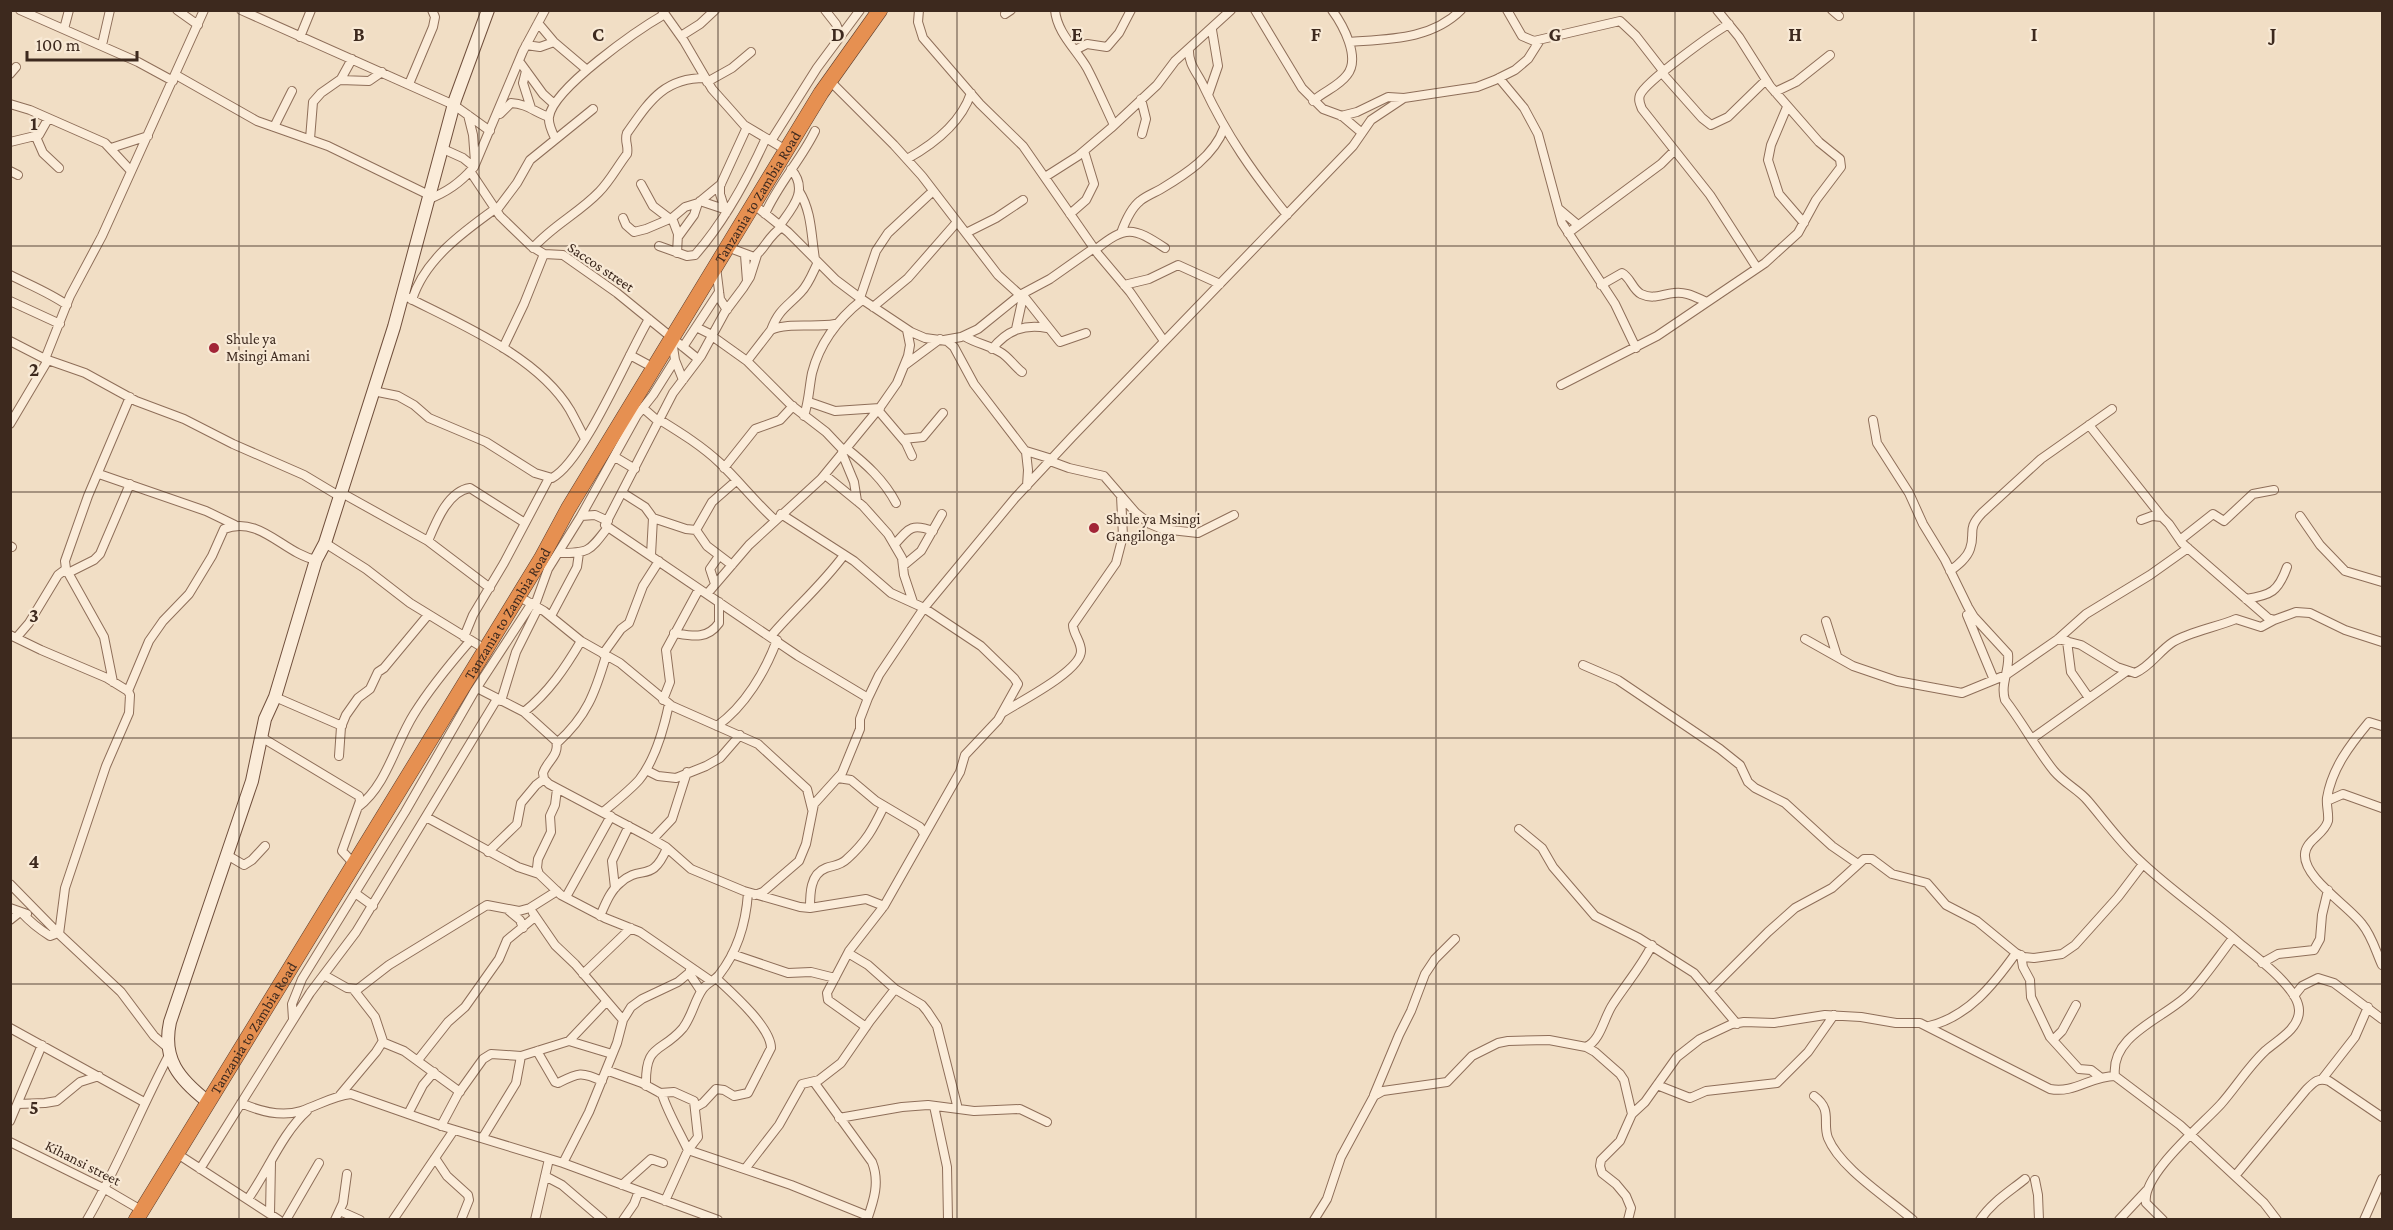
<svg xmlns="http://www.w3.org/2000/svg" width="2393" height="1230" font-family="'Crimson Pro',serif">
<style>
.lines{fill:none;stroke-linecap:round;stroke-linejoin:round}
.street-casing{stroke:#8e6e59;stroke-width:10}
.secondary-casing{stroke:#704f3c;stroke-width:14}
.highway-casing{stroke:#5c3d2e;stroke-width:16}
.street{stroke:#fbecd9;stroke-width:8}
.secondary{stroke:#fbecd9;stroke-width:12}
.highway{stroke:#e69051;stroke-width:15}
.grid{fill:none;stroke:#3d291e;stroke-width:1.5;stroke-opacity:0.55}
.poi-dot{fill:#a22537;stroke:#f8e9d5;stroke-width:2}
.labels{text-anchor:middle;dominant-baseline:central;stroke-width:4.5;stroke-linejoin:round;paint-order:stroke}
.street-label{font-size:15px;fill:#3d291e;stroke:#f8e9d5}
.poi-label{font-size:15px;fill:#3d291e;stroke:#f8e9d5;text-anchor:start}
.grid-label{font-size:20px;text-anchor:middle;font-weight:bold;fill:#3d291e;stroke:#f8e9d5;stroke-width:4.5;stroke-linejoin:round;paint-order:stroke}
</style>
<rect width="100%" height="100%" fill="#f1dec5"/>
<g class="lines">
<defs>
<path id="street" d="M20,10l118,52 35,19
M177,10l21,15
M241,10l213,95 36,26
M662,10l22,31 28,48 17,19 15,17 42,25
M825,10l11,14 5,12
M919,10l-1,12 5,16 57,66 43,42 75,108 32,38 34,49
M1055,10c2,23 21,39 32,58 10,19 18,38 27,57
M1255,10l47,78 21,21 19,7 20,17
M1507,10l15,26 12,5 86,-20 16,15 28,36
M1832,10l7,6
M1005,14l6,-4
M538,23l16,19 33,28
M1729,24c-16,9 -84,58 -89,71 -2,5 0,9 2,14l68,86 47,73
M64,29l5,-19
M681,36l19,-12 15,-14
M300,37l11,-27
M1349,42c39,-3 82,-2 112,-32
M102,45l8,-35
M526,45l14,2 14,-5
M1189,49c-1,16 9,24 15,38 23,49 49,86 83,128
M1075,50l12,-6 20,3 12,-14 12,-23
M519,61l24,33 11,10
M526,71l-3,12 8,25
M1662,73l40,45 9,7 17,-8 38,-37
M10,74l6,-7
M176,75l81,46 71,25 101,49
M1499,78l25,30 14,26 24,89 53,81 21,44
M340,80l29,1 13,-9
M830,81l64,64 28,31 76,99 22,20
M707,82l25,-14 19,-16
M409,84l24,-57 2,-10 -3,-7
M1775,92l21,-10 34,-27
M1208,95l10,-29 -6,-36
M1141,99l5,20 -4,15
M1313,101c11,-10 25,-14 34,-26 14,-17 -4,-50 -15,-65
M10,104l20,6 75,33 26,28
M1787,107l-16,38 -3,15 11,34 25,29
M500,114l11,-11c17,1 23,9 38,14
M468,115l5,20 2,27
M1341,116l16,-4 31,-15 16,1
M274,127l18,-36
M36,137l7,16 16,15
M555,138c-3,-6 -7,-14 -6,-21 4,-29 90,-88 116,-103
M310,139l3,-37 8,-9 20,-14 11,-20
M771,141l46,-73 43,-58
M10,142l29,-7 9,-16
M111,148l37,-12
M441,148l22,10 11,9
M907,159c27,-15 54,-36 64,-66
M10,171l8,4
M470,171l30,45 31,30 13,8 19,1 54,38 81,66
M1045,177l33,-21 33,-28 46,-43 18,-24 56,-51
M641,184l12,22 17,13
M799,191c13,21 12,44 16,68
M427,200c20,-8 33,-17 47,-33l49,-116 22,-41
M700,201l24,8
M753,204l35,28 48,48 24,18 51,34 14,6 22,3 7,6 20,37 52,68 2,18 -1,16
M1559,209l19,16
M496,211l21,-28 13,-23 63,-51
M726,213l-6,-19v-8l27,-59
M765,214c13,-30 36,-54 50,-83
M1070,214l16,-14 8,-16 -10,-33
M623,218l3,7 8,7 12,-3 26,-11 13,-11 13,-4 23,-19
M672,218l6,16 -1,19
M780,225c13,-18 29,-35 11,-56
M966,233l30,-15 27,-18
M1121,233c4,-11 10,-25 19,-32 6,-5 14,-8 21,-12 25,-15 53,-33 63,-61
M1568,233l93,-69 13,-13
M678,237l16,-22 4,-12
M659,246l28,10 8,-1c30,-34 52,-75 71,-117
M727,247l27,10c11,-8 14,-21 28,-30
M533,248c19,-22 46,-35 66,-56 11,-11 18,-25 28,-38 2,-8 -3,-13 0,-21 22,-31 36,-55 78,-55
M1095,250c31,-25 38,-23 70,-2
M745,255l2,26
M757,255l-7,22 -7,11 -18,24 -24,44 -28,37 -68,132 193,131 70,42
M716,267l4,32 7,11
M10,275c20,10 40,18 57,30
M1124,285l25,-6 29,-14 42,19
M1601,285l21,-12c9,5 10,16 19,21 13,6 21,0 33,-1 12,-2 23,5 33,9
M1022,294l38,48 26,-9
M403,295c54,28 134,60 167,115 5,9 10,19 15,29
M860,298l16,-47 12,-18 45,-42
M412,300c12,-40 51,-68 83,-91
M10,301l50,23
M873,307l35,-29 49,-56
M696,327l16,8
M1016,329l7,-32
M771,330c8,-21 16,-23 30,-38 8,-8 12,-20 17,-30
M712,336l35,25 44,44 35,27 18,19
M964,336c13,8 25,9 36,16 8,4 14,14 22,20
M672,340l3,20 8,20
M944,340l17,-3 17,-8 42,-34 30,-16 44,-31
M10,341l35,18 40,14 51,28 48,18 49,25 71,31 35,21
M683,347l36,-55
M503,348l21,-44 20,-50
M992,349c15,-19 32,-25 55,-21
M630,355l24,13
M45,359l25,-63 32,-60 102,-226
M747,361l24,-31c17,-8 44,-2 64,-6
M905,365l35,-26
M1561,385l96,-49 108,-73 33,-30 18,-33 25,-33 -1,-8 -21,-17 -49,-56 -31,-49 -22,-27
M373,391l25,5 16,9 15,13 57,24 49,31 17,5c32,-17 76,-124 97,-159
M809,402l26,9 45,-3
M643,408l16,14
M878,410l28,33 6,13
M804,416c5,-15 5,-28 8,-43 8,-31 26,-54 50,-73
M634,419l19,-24 22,-35
M660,420c21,13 42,26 60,43 19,18 35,39 55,57
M1873,420l4,23 32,50 14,31 22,36 23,47 6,10 34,37c2,16 -8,30 -3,46 18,23 31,49 49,71 10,12 25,19 34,30 17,20 32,41 51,59 30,29 66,53 98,81 16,14 63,47 62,70 0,18 -23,30 -34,40 -17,16 -29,36 -44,53 -18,20 -80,71 -75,99l17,17
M10,424l38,-64
M2089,425l73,92
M903,439l20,-2 20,-24
M846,448c20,16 38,32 50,55
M1026,451l26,8
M842,453l12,29 3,19
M615,457l20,12
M1050,461l19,7 35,8 32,37 14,11 12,5 36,4 36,-18
M724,468l31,-39 25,-9 13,-14
M99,474l107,37 29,14
M825,475l38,31 25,28 14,24 2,17 9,27
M340,492l88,49 62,47
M623,493l22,14 8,11 -2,37
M781,514l73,47 37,32 33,15 57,38 33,32 4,6 -20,36 -33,35 -5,17 -76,134 -35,45 -22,42 1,7 38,27
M581,516l56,-101
M2300,516l20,29 25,26 37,11
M653,518l33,11 10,1 16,-28 24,-21
M2141,520l11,-4 10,1 7,7 13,19 86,75 6,2 22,-8 14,1 35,17 37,12
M696,530l11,16 25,19
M2180,540l33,-26 11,7 29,-27 21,-4
M428,541c8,-19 20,-50 42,-53l55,35
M325,543l41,26 44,34 75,46
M895,544c14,-16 17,-21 38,-13
M10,546l2,1
M559,553c30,0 30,-1 49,-26
M903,566l18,-15 21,-37
M1950,571c8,-6 17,-13 20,-22 6,-17 -4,-19 12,-36l59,-54 71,-50
M68,573l26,-13 6,-6 30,-70
M715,584l-5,-15 9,-13
M707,594l42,-49 72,-66 60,-73 16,-23 11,-27 2,-11 -3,-15
M518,596l26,15 37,30 39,22 52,43 86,38 49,45 5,20
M2246,599c25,-4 32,-7 41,-32
M535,605l13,-36 33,-53 14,-1 13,6
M1967,615l27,65
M551,616l26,-49 2,-14
M1826,621l11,35
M674,633c18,3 33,7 45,-10v-21
M10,635l31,15 66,28 21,13 2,4 -1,18 -23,53 -41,122 -6,46
M771,636c24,-28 51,-51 73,-81
M17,637l12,-14 29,-48 8,-6
M464,637l9,-22 31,-52 45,-85
M1805,639l48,27 44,15 65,12 44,-18 52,-36 28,-25 64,-39 38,-27
M2058,639l23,6 36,22 18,6c15,-6 24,-22 38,-31 16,-10 44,-15 63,-23l25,8 13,-7
M2067,641l4,31 18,26
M603,654l18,-25 8,-6 14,-37 16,-25
M1583,665l35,15 102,69 20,16 8,17 7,6 30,15 47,43 26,18
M113,682l-9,-45 -38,-68 -1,-8 23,-65 42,-99
M477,688l47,24 32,29c4,14 -9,20 -13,32l1,6 5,5 98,52 19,11 25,22 53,22 56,16 10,1 56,-9 18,7
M128,691l21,-50 14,-20 26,-27 23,-38 12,-27c36,-14 59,24 92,31
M275,697l67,29
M663,700l7,-18 -4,-32 33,-61
M501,701l15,-49 22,-44
M524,712c25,-20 41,-44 57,-71
M1002,713c17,-11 79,-42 79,-62 0,-10 -8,-17 -8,-26l43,-62 7,-27 -2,-40
M717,726c28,-20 48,-54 60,-86
M2382,726l-13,-4c-19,23 -37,46 -42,76 -1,7 2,15 1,23 -4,14 -22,19 -23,33 -2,24 44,52 57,70 10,12 14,28 20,41
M261,737l98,59 1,5 -18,50 12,13
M2033,738l94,-67
M557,743c30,-27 38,-50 49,-87
M339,756l2,-29 5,-12 12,-17 12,-9 8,-17 6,-4 44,-53
M646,770l12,6 18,2 30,-12 14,-8 20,-23
M838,778l13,2 25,21 44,26 4,7
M557,789l-2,16 -5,11 1,16 -13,27 -1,9 2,6 22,21 44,23 35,14 71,49
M2327,801l16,-7 39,14
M358,807c29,-22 37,-63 56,-93 16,-26 36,-50 56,-73
M603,812c12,-10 26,-21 36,-32 16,-20 25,-52 30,-76
M426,817l92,50 21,7
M1519,829l23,19 11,19 42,49 44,22 55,35 43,51
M653,839l19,-20 15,-47
M488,852l29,-28 4,-21 15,-18 8,-6
M227,855l17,10 8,-5 13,-14
M10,884l49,50 62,58 33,44 14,12
M615,888l-3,-27 17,-35
M355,893l18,13
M755,895l8,-3 36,-31 7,-17 8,-40 28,-31 18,-44v-10l8,-21 11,-23 45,-67 91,-110 57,-61 281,-291 18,-26 33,-22 73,-11 18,-7 20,-10 13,-11 12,-19
M566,897l45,-81
M10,908l17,6
M810,908c0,-14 0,-34 16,-40 8,-3 14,-2 21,-9 19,-17 26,-30 37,-53
M508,910l12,10 3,8
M22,913c9,10 17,16 28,23l8,-3
M533,913l22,32 20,19 48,56
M600,916c5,-11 10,-25 20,-33 22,-20 31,2 47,-35
M10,920l10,-8
M848,953l20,12 27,24 27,16 5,6 10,15 21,83
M732,954l56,19 23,-1 24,6
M2021,955l2,12 7,13 1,17 19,40 29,32 12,1 9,7
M2262,963l16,-9 36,-4 6,-11 2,-24 6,-25
M690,970l1,6 10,15
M583,974l48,-46
M324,975l23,13 11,1 31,-24 98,-60 32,6 11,-3 27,-17
M1710,990l58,-58 27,-24 37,-20 32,-29h8l20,15 35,9 19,22 31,16 39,32 8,4 10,1 28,-4 13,-9 43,-48 25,-33
M2294,996l8,-10 16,-8 16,5 48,36
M293,1019l-1,-15 10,-25 103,-167 69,-120 58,-89
M1929,1026c39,-9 65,-42 87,-73
M10,1028l134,74
M2053,1040l9,-9 14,-26
M569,1041l37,-39
M382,1042l22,9 56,41
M1586,1047c15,-7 18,-30 27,-43 13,-20 28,-37 39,-59
M537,1051l18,31 3,1c20,-10 23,-12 44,-2
M418,1060l30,-38 17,-15 34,-48 8,-19 28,-23
M606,1070l36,13 20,11c6,19 17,37 26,56l103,35 77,31
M2115,1076c-5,-42 51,-58 75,-83 16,-17 29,-37 43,-55
M2323,1078l32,-41 13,-30
M814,1082l58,80c8,20 2,38 -5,58
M1657,1085l33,13 16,-7 71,-8 31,-31 26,-37
M646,1086c-1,-44 15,-32 37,-58 9,-12 11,-26 19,-38 4,-7 12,-9 17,-15 18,-23 27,-53 29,-82
M660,1093l14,-1 20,9 4,36 -10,13 -23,51
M340,1095l36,-43 7,-11 -8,-24 -21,-27
M1374,1095l25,-60 12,-24 14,-37 10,-15 20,-20
M1814,1096c19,14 8,26 14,42 12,30 60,60 85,82
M241,1103c18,8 41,14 60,8 18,-6 32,-15 50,-17l94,33 118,36 155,57
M18,1104l27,-1 12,-2 23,-19 19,-6
M934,1106l13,61 1,53
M696,1107l7,-4 13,-14 8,1 10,6 14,-3 23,-45c0,-21 -40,-56 -55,-70
M408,1114l15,-29 11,-13
M839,1118l63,-11 26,-2 46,6 46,-2 27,13
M10,1121l32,-76
M441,1126l17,-32 25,-35 8,-5 30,2 48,-15 43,13
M483,1137l33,-54 5,-27
M10,1142l95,47 36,21
M176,1153l103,67
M435,1158l12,18 21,19 1,5 -8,20
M563,1163l26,-51 28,-69 6,-23 8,-13 11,-8 36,-17 12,-10
M200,1169l110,-176 46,-61 141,-233
M745,1169l34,-44 23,-41 17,-4 22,-17 29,-42 25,-32
M545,1176l17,9 41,35
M2235,1176l71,-86c8,-8 12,-13 23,-9l53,36
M2035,1180l3,15 1,25
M622,1185l29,-26 12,4
M248,1199c19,-27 35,-67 59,-88
M340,1211l20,9
M270,1214l1,-52
M87,1220c31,-53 53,-110 82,-165
M286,1220l33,-57
M335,1220l8,-17 4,-29
M393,1220l61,-90
M535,1220l14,-61
M623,1220l11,-16 5,-13
M1314,1220l13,-21 14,-42 33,-61 9,-5 64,-9 25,-26 26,-13 10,-2 41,-1 37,7 9,5 25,22 4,6 8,34
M1628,1220l3,-12 -5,-12 -10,-12 -14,-11 -2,-7 1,-6 19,-19 12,-27 13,-12 32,-45 23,-18 32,-15 12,-2 30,1 51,-8 36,2 35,6h24l130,66c24,5 41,-13 65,-13l65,49 84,78 13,17
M1980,1220c12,-18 29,-28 45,-41
M2119,1220l28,-30
M2364,1220l18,-41"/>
<path id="secondary" d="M207,1101c-28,-22 -45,-42 -37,-79l82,-241 13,-62 10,-22 41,-137 9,-17 69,-216 61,-227 33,-90"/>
<g id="highway">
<path id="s1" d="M136,1220l405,-661 27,-50 253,-416 59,-83"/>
</g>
</defs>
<use href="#street" class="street-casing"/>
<use href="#secondary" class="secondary-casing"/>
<use href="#highway" class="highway-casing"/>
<use href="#street" class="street"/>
<use href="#secondary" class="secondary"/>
<use href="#highway" class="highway"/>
</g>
<path class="grid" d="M239,10v1210M479,10v1210M718,10v1210M957,10v1210M1196,10v1210M1436,10v1210M1675,10v1210M1914,10v1210M2154,10v1210M10,246h2372M10,492h2372M10,738h2372M10,984h2372"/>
<g class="poi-dot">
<circle cx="214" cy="348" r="6"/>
<circle cx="1094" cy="528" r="6"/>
</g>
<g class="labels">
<g class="street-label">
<text stroke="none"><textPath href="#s1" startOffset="1197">Tanzania to Zambia Road</textPath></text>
<text transform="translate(601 267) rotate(34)">Saccos street</text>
<text stroke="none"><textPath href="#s1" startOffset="711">Tanzania to Zambia Road</textPath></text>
<text stroke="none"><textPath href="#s1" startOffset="225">Tanzania to Zambia Road</textPath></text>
<text transform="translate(83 1163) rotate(27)">Kihansi street</text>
</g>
<g class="poi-label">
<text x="226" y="339">Shule ya<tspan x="226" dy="17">Msingi Amani</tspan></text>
<text x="1106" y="519">Shule ya Msingi<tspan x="1106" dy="17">Gangilonga</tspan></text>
</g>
</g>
<g class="grid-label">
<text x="359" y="41">B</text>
<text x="598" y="41">C</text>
<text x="838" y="41">D</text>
<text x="1077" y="41">E</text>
<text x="1316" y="41">F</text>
<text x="1555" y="41">G</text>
<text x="1795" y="41">H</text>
<text x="2034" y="41">I</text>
<text x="2273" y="41">J</text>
<text x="34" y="130">1</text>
<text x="34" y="376">2</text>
<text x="34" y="622">3</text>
<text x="34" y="868">4</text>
<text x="34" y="1114">5</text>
</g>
<rect width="2393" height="1230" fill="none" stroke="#3d291e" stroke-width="24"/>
<path d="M27 51v9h110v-9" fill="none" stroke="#3d291e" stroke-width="3"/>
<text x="36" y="51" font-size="18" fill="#3d291e" stroke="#f8e9d5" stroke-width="4.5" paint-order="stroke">100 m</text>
</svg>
